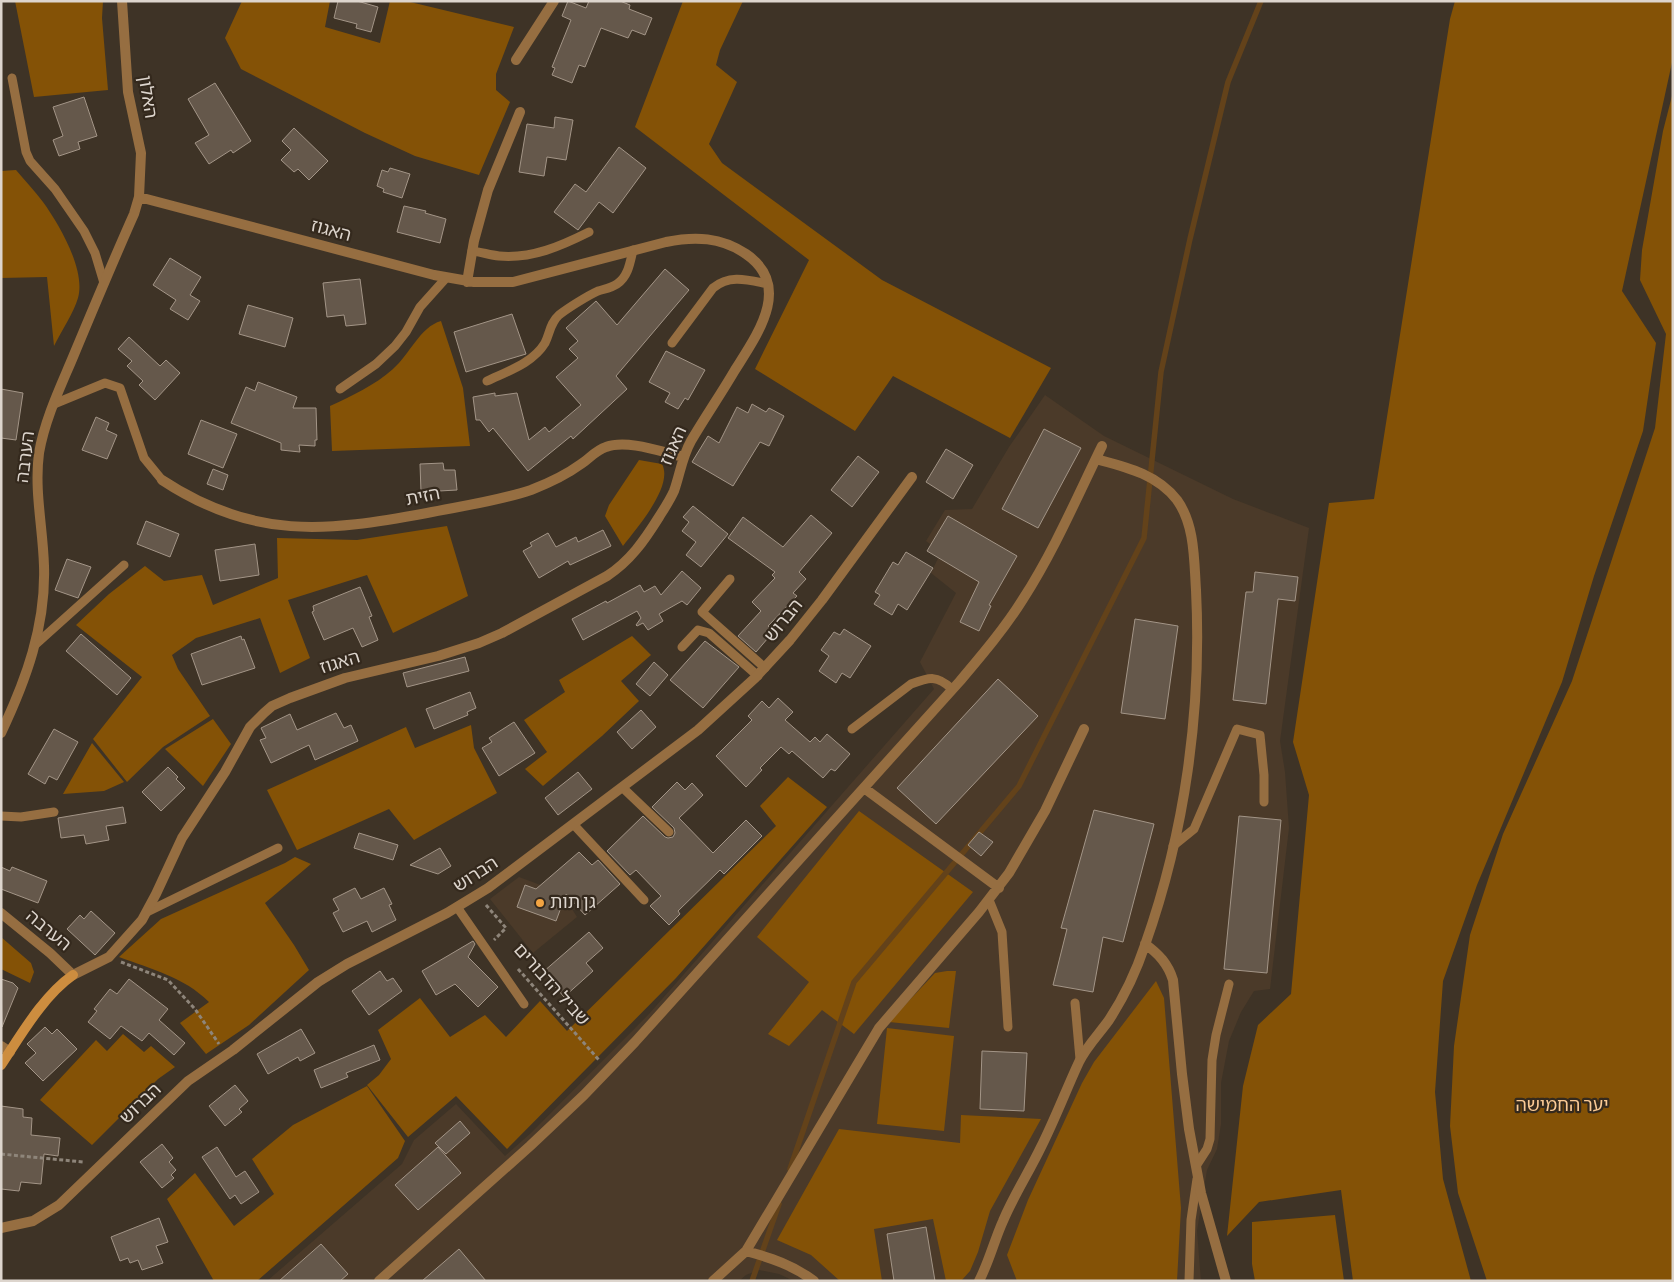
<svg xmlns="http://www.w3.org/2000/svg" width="1674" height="1282" font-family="'Alegreya Sans','Noto Sans Hebrew',sans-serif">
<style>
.built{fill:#4b3a29}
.green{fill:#845206}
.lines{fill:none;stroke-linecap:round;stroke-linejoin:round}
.stream{stroke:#63421a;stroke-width:5.5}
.building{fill:#65584b;stroke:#a39587}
.path{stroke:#8e857a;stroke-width:3;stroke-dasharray:4 2.5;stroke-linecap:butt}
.lane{stroke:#966e41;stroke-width:9}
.street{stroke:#966e41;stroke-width:10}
.secondary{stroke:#cd8d3f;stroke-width:10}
.poi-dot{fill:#f3a442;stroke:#34291d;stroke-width:2}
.labels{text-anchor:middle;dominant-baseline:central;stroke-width:4.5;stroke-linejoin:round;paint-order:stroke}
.street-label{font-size:18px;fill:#ddd5cd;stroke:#34291d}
.poi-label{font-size:18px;fill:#ddd5cd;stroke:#34291d;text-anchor:start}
.park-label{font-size:18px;fill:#fbca94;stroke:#34291d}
</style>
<rect width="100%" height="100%" fill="#3e3326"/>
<path class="built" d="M1045,395l59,41 129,63 76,29 -29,213 5,31 4,56 -19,161 -16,2 -13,21 -12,29 -8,42v41l-4,25 -10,21 -10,61 4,50h-407l-15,-7 -20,-4 -13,5 -7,6h-472l135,-117 12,-24 42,-36 49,52 26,-23 118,-119 285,-325 -14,-27 36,-69 -25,-20 10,-21 -15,-11 19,-31 27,-1 37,-62z
M519,877l43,16 15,24 -44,36 -43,-54z"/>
<path class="green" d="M15,1h88l-1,17 6,72 -74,7z
M242,1h88l-5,26 55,16 10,-42h16l108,26 -18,47v16l14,12 -31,73 -64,-19 -50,-23 -124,-64 -16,-31z
M683,1h60l-23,49 -4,15 21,17 -28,62 13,19 160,117 169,88 -41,70 -117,-62 -38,55 -100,-62 54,-109 -174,-133z
M1455,1h218v57l-51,233 34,52 -13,88 -49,145 -32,106 -85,203 -34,96 -8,111 8,87 28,102h-118l-12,-91 -82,12 -32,34 16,-150 15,-61 33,-31 18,-199 -16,-53 36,-239 45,-4 76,-480z
M1673,92v1189h-186l-29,-88 -8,-67 4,-80 16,-111 33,-101 69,-153 83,-253 11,-94 -26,-54 2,-30 21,-119z
M16,170c9,11 19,21 27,32 16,22 43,68 35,96 -4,14 -17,34 -24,48l-7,-69 -46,1v-107z
M441,321l22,67 7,58 -138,5 -2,-45c22,-10 45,-21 63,-37 17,-15 27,-42 48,-48z
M639,460l23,4c12,22 -26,65 -39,82l-18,-30 4,-11z
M447,526l21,70 -75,37 -26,-58 -79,25 22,58 -30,15 -20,-55 -64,20 -24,17 6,14 32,47 -47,31 -36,35 -34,-43 49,-62 -66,-52 33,-31 36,-28 19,15 38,-6 11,30 65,-27 -1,-40 80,2z
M632,636l19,19 -30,26 18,20 -37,35 -59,50 -18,-17 22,-17 -23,-32 41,-28 -6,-12z
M213,719l18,25 -28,42 -38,-37z
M471,725l3,23 23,45 -83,47 -25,-31 -92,41 -30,-60 139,-63 9,21z
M92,743l32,39 -20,9 -41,3z
M788,777l39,30 -151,171 -169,171 -51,-53 -48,41 -41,-52 12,-10 12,-16 -13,-29 42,-32 30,39 35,-22 21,22 34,-36 27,30 209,-205 -16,-20z
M859,811l114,81 -119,142 -32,-24 -33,36 -21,-12 41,-52 -52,-45z
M295,857l16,7 -46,39 29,42 15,25 -60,55 -43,29 -26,-31 29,-21c-25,-25 -58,-33 -90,-45l42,-38 124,-56z
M1,937l30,26 3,9 -4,11 -29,-14z
M947,971h9l-7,57 -60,-6 46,-49z
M1156,981l8,17 17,210 -4,73h-160l-10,-26 21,-55 54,-117 12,-21z
M887,1028l67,8 -10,95 -67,-7z
M123,1034l21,18 7,-6 24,21 -17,12 -66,66 -52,-45 56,-60 11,11z
M367,1086l38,55 -7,17 -141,123h-43l-47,-82 28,-26 39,53 40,-32 -22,-35 41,-34z
M961,1115l80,4 -51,92 -12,41 -8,19 -9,10h-15l-13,-62 -59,10 8,52h-42l-29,-26 -34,-15 62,-111 121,14z
M1335,1215l9,66h-89l-3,-17v-42z"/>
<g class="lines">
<path class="stream" d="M790,1169l64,-187 165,-196 125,-248 17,-166 29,-133 38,-157 33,-81
M752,1281l27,-77"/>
</g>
<path class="building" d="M338,1h19l21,6 -7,25 -15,-4 1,-4 -23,-6z
M568,1l18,7 3,-7h31l10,4 -1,4 23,9 -7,17 -13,-5 -4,8 -27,-10 -16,39 -6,-2 -7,18 -20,-8 3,-7 -3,-1 19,-47 -9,-4z
M215,83l36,58 -18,12 -2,-3 -22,14 -14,-21 14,-8 -21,-36z
M84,97l13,39 -19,6 2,7 -21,7 -6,-16 10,-4 -10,-29z
M555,117l18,3 -7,40 -19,-3 -3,19 -25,-4 8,-48 27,4z
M294,128l34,33 -19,19 -11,-11 -4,3 -13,-12 10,-10 -9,-9z
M619,147l27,21 -33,45 -14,-11 -21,28 -24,-18 21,-28 11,8z
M390,168l20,6 -8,24 -19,-6 1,-3 -7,-3 5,-16 6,2z
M404,206l22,5 -1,2 21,6 -6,24 -43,-11z
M170,258l31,19 -11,18 10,6 -12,19 -18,-11 6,-9 -23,-15z
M665,269l24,21 -73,86 11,13 -54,50 -2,-3 -43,35 -35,-43 -4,4 -9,-12h-4l-3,-23 22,-4v3l22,-3 12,47 16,-13 4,5 32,-27 -25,-28 22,-19 -9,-9 9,-8 -12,-13 30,-27 21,24z
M360,279l6,45 -20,2 -2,-11 -17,2 -4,-34z
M248,305l45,13 -8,29 -46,-13z
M512,314l14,40 -60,18 -12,-40z
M129,337l31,29 6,-6 14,13 -25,27 -16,-15 4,-4 -16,-15 5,-5 -14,-12z
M666,351l39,19 -17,30 -3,-2 -7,11 -13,-7 5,-9 -21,-11z
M258,382l39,15 -4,11h23l1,32h-2v6l-16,-1 1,7 -19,-2v-7l-50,-20 15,-36 9,4z
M1,389l22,4 -7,47 -15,-2z
M752,404l14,8 3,-4 15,8 -15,30 -9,-4 -27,44 -41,-24 16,-26 11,7 18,-36 11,6z
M96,417l13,6 -3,7 11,5 -10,24 -25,-9z
M201,420l36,14 -14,34 -35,-14z
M1044,429l37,19 -43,80 -36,-19z
M946,449l27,16 -20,34 -27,-17z
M858,456l21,16 -27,35 -21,-17z
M443,463l1,7h11l2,20 -36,2 -1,-28z
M213,469l15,6 -5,15 -16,-6z
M693,506l35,28 -27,33 -15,-12 10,-13 -14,-11 7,-9 -6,-5z
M811,515l21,18 -33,39 7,7 -13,14 4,3 -29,30 6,5 -18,21 -18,-16 23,-25 -9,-9 23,-24 -3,-3 3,-3 -47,-34 15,-21 40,30z
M948,516l69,40 -28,49 2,1 -12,25 -19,-9 19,-40 -52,-31z
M146,521l33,13 -9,23 -33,-13z
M603,530l8,16 -41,19 -2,-4 -29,17 -16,-27 9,-5 -2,-3 18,-10 8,14 20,-10 2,5z
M255,544l4,31 -39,6 -5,-31z
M906,552l27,16 -26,42 -9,-6 -6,11 -18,-11 6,-9 -5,-3 18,-30 5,3z
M67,559l24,8 -13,31 -23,-8z
M682,571l19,17 -14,17 -5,-4 -23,13 4,7 -15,9 -5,-7 -6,3 -1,-1 5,-7 -4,-7 -54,29 -11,-21 34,-18 1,2 33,-18 4,7 11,-6 6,9z
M1255,572l43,5 -3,24 -17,-2 -12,105 -33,-4 13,-108h7z
M360,587l12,29 -3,1 9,23 -16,7 -9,-19 -29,12 -12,-28 2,-1 -1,-5z
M1135,619l43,7 -13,93 -44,-6z
M844,629l27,17 -21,32 -8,-5 -6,10 -17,-12 10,-15 -8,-6 13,-18 6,3z
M81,634l50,44 -14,17 -51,-44z
M241,636l1,4 2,-1 11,29 -53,17 -11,-31z
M705,641l34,26 -36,41 -33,-28z
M465,657l4,14 -62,16 -4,-14z
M654,662l14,13 -18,21 -14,-12z
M998,679l40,37 -102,108 -39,-36z
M470,692l6,16 -9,4 1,3 -34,14 -8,-20z
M778,698l15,14 -8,8 25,22 5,-5 5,5 7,-8 23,20 -15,17 -4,-2 -8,9 -31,-27 -3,3 -8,-7 -21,21 2,2 -16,17 -30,-31 36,-36 -4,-4 14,-15 7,7z
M641,710l15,17 -24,22 -15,-17z
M336,713l8,15 7,-3 7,16 -43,19 -6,-15 -38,18 -11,-23 6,-2 -5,-10 29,-14 7,16z
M514,722l21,31 -36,23 -17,-28 10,-6 -3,-4z
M54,729l24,13 -21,38 -8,-4 -4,8 -17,-10z
M168,767l10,10 -2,2 9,9 -24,23 -19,-19z
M578,772l14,17 -34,26 -13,-17z
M677,782l8,8 7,-7 11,12 -24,23 34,35 33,-33 16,16 -38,38 -4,-4 -42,41 2,3 -11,11 -19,-19 11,-10 -25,-26 -6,5 -23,-24 36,-35 22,21 3,1 5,-1 2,-4 -1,-5 -22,-21z
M123,807l3,16 -20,3 3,14 -23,4 -2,-9 -23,3 -3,-20z
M1094,810l60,14 -31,118 -20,-5 -10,55 -40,-7 14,-56 -6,-1z
M1239,816l42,4 -14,153 -43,-4z
M979,832l14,10 -12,14 -13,-11z
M359,833l39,12 -5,15 -39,-12z
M440,848l11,18 -13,8 -28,-9z
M579,852l13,13 6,-5 22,24 -35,31 -19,-21 -10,27 -39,-14 8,-22 11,4z
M1,867l9,4 2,-4 35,14 -9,22 -37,-14z
M355,888l6,11 23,-11 8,16 -3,1 7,15 -24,12 -5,-11 -24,11 -10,-19 6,-3 -6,-11z
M91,911l24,22 -20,22 -28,-26 13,-14 4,4z
M589,932l14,16 -17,15 7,8 -29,26 -21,-25z
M473,941l2,3 -7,13 30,30 -20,20 -23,-23 -19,11 -14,-24z
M380,971l7,10 6,-3 9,13 -33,24 -17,-24z
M1,979l12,4 5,5 -16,39z
M129,979l39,30 -9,11 26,23 -11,12 -25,-22 -7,8 -21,-15 -11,13 -22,-17 9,-11 -3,-2 16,-20 7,5z
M45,1027l7,7 5,-5 20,20 -34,32 -18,-18 11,-10 -9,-9z
M301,1029l14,24 -15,8 -2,-4 -30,17 -11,-20z
M374,1045l6,15 -34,13 2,4 -27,11 -7,-18z
M982,1051l45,2 -3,58 -44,-2z
M235,1085l13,16 -9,8 3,3 -17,14 -16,-20z
M1,1106l22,3v8l9,1 -1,17 29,3 -2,18 -14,-2 -3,30 -20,-2 -2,9 -18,-2z
M460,1121l10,12 -24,21 -11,-11z
M162,1144l11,14 -4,4 7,8 -5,5 3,3 -12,10 -22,-26z
M217,1147l19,30 9,-6 14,21 -18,12 -6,-9 -5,4 -28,-42z
M438,1147l23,26 -43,37 -23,-25z
M159,1218l9,24 -12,4 7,17 -21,7 -4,-10 -8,3 -2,-5 -8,3 -9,-24z
M926,1227l9,54h-41l-7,-47z
M321,1244l27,30 -8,7h-61z
M459,1249l27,32h-64z"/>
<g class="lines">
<path class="path" d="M486,905l20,23 -12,12
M121,962l47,18 27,29 24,35
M518,969l81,91
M1,1154l82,8"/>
<path class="lane" d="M12,78l14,74 4,9 25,28 29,42 11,22 9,30
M472,251c9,1 18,4 27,5 33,3 62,-10 90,-24
M672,343l41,-55c17,-14 35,-8 55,-4
M487,381c21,-10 46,-18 58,-38 5,-10 5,-20 14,-28 9,-7 28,-19 39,-24 6,-2 13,-3 19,-7 11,-7 13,-21 16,-34
M340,389l36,-25 19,-18 11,-14 14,-25 26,-29
M54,404l51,-21 15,5 24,70 18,22
M730,579l-28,33 63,56
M35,645l89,-80
M682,647l16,-17 11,3 49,43
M852,729l59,-45c19,-7 26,-9 41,5
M623,788l46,44
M1,816l20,1 33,-5
M574,825l70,75
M1173,846l21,-17 43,-100 23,6 4,40v27
M989,900l13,32 6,95
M457,907l67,97
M147,912l131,-64
M1075,1003l5,56
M1196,1166l11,-17 3,-10 2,-79 4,-25 13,-51
M1189,1281l2,-61 6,-41"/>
<path class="street" d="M516,60l38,-59
M467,282l7,-41 14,-51 32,-78
M162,480c91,60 164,52 265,33 35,-7 71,-12 104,-23 18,-7 35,-15 50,-26 8,-5 15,-14 25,-17 21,-8 56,5 78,10
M1,733c25,-53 45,-107 43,-167 -1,-38 -10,-75 -5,-113 6,-34 21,-65 34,-96 20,-48 40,-96 61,-143l5,-17 2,-44 -13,-61 -6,-91
M864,788l135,100
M1,913l49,40 23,22 36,-18 33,-37 14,-26 26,-56 43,-66 25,-45 14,-14 8,-7 18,-8 55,-20 93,-22 41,-13 23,-10 105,-57c23,-15 37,-35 52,-59 5,-8 11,-17 15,-26 6,-17 8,-34 17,-50 14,-24 30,-47 44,-71 22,-35 58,-84 11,-116 -25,-17 -51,-18 -80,-12l-153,40h-39l-40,-7 -295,-78
M1145,944c14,10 23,20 28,36l9,94 7,55 12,64 25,88
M1,1046l9,6
M1,1228l32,-7 26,-16 129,-124 45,-31 85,-68 29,-18 100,-51 41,-25 210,-158 57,-52 35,-38 32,-40 90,-123
M746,1251c25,7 47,14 68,30
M379,1281l151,-135 54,-51 51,-53 325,-361c22,-26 45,-53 63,-82 31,-48 54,-102 79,-153
M713,1281l33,-30 133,-223 100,-116 30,-39 36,-62 39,-82
M979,1281c10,-19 15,-40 24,-60 11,-26 26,-49 38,-74 14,-28 25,-57 38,-85 7,-15 20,-28 30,-42 15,-23 27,-48 36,-75 40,-113 57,-235 51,-355 -2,-30 -1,-65 -19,-90 -20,-26 -51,-33 -81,-41"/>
<path class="secondary" d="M1,1065c20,-30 42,-69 72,-90"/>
</g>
<circle class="poi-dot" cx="540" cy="903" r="5"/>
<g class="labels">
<g class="street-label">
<text transform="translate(147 97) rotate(81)">האלון</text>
<text transform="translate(331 231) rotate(15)">האגוז</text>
<text transform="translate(674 446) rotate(-66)">האגוז</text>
<text transform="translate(26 457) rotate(-83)">הערבה</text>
<text transform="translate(423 497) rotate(-11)">הזית</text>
<text transform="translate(784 621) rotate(-51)">הברוש</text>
<text transform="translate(340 663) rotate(-17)">האגוז</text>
<text transform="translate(476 875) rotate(-33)">הברוש</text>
<text transform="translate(48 931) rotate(40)">הערבה</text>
<text transform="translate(551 985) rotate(48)">שביל הדבורים</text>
<text transform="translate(141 1104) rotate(-44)">הברוש</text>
</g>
<g class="poi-label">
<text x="550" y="903">גן תות</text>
</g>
<g class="park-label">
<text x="1562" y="1106">יער החמישה</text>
</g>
</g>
<rect width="1674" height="1282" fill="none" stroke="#ddd5cd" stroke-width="5"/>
</svg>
